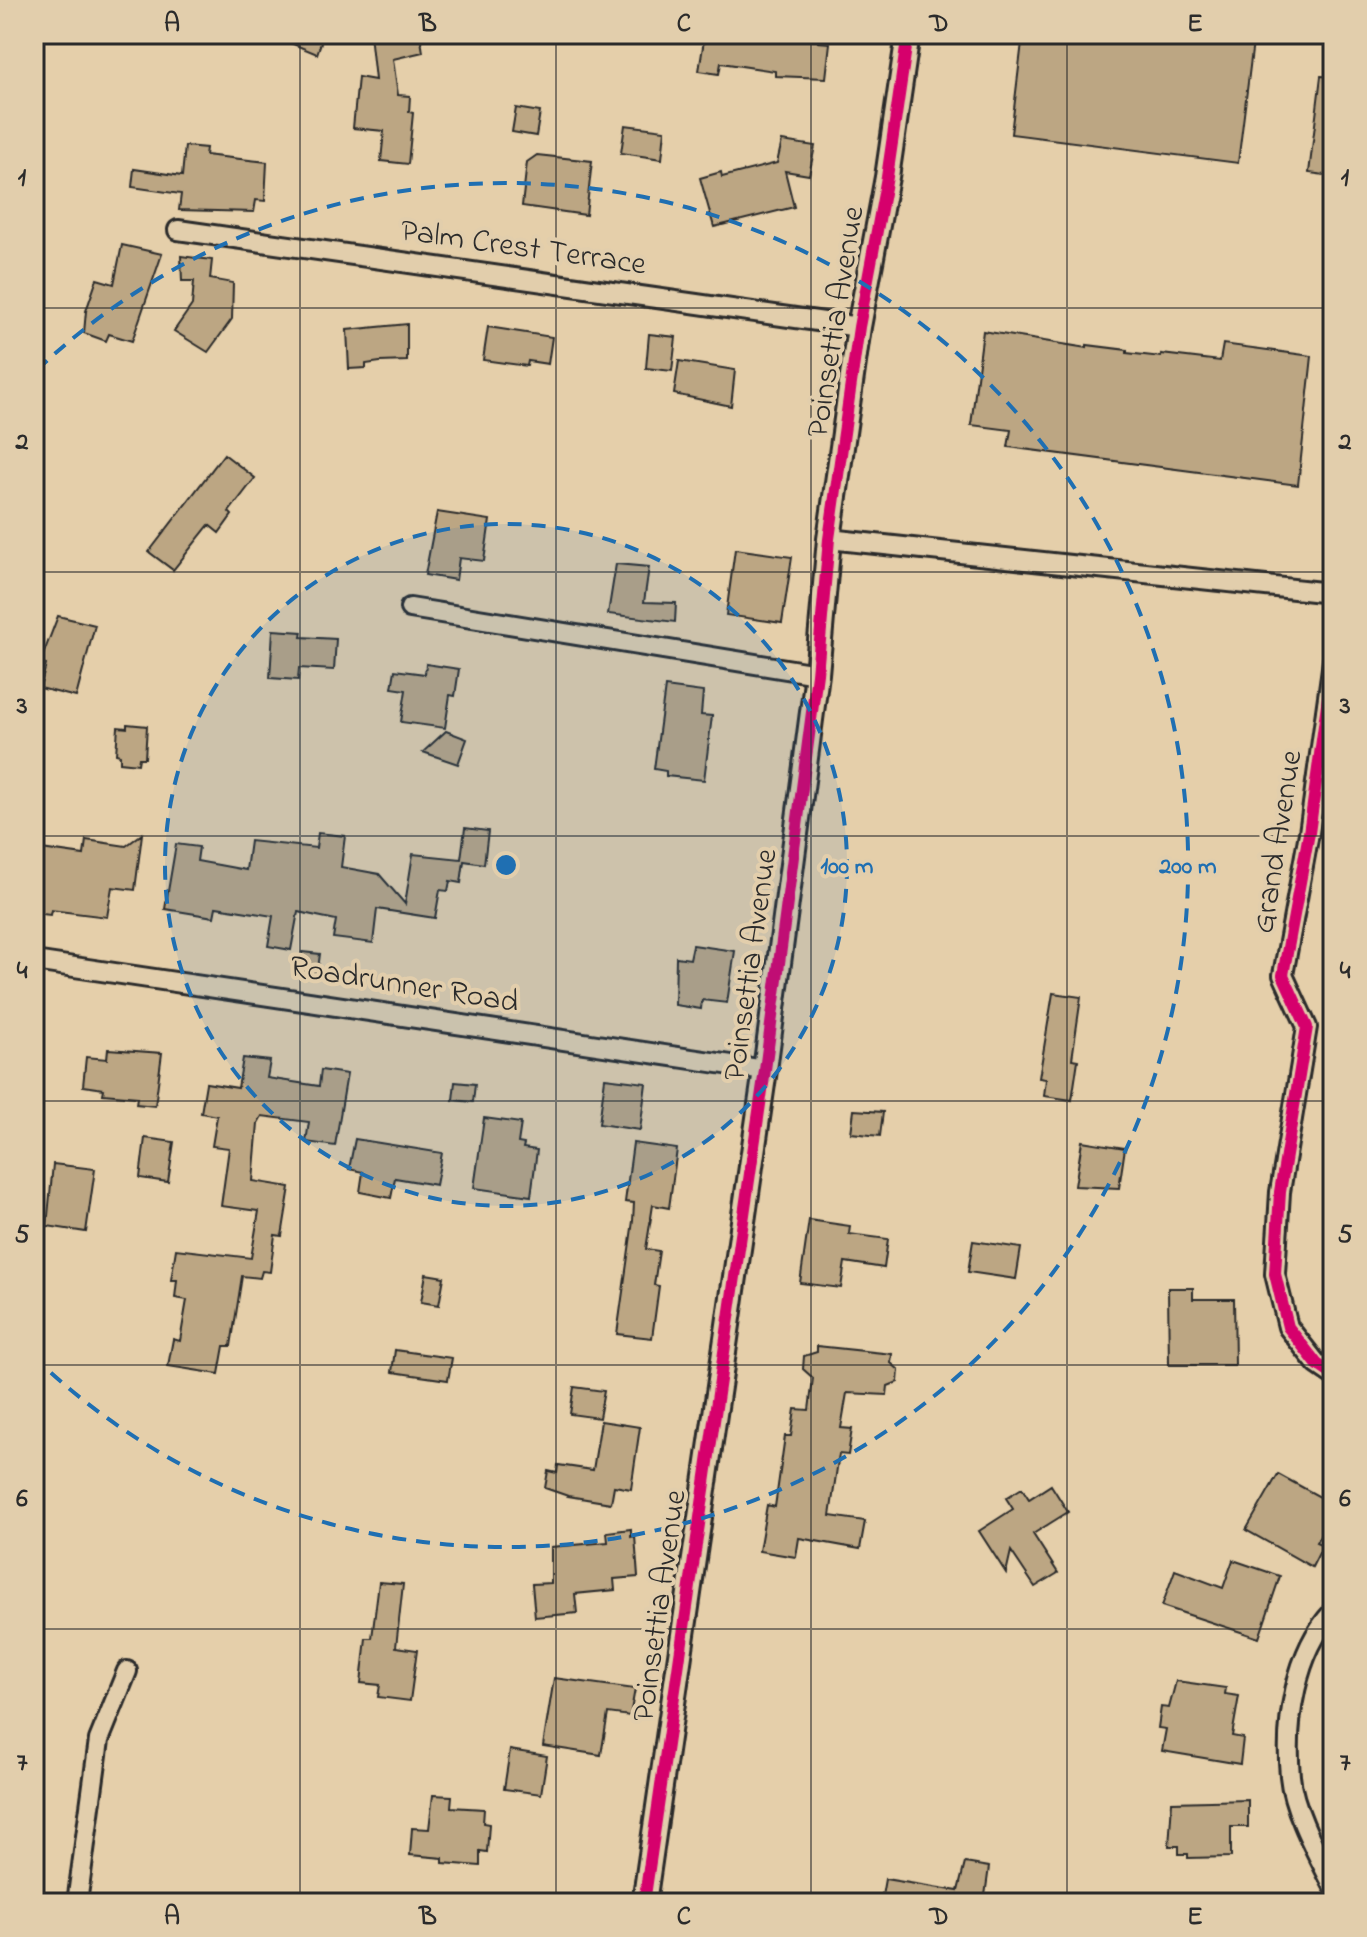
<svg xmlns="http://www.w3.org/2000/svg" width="1367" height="1937" font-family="'Indie Flower',sans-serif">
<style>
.building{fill:#bca683;stroke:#2b2b2b;stroke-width:2}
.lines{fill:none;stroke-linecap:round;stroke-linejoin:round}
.minor-casing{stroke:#2b2b2b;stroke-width:24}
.tertiary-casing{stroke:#2b2b2b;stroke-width:28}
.minor{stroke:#e2ceac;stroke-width:18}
.tertiary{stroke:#e2ceac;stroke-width:22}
.cycleway-casing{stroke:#e2ceac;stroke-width:17}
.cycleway{stroke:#d6006c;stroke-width:12}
.grid{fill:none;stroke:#2b2b2b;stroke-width:2;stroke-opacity:0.55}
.ring{fill:none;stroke:#1f6fb2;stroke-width:4;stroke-dasharray:14 10}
.labels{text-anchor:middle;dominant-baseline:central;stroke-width:8;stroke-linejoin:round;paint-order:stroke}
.street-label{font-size:32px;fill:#2b2b2b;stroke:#e2ceac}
.centre{fill:#1f6fb2;stroke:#e2ceac;stroke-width:4}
.ring-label{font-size:24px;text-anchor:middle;font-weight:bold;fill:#1f6fb2;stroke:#e2ceac;stroke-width:8;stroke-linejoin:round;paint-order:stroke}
.neatline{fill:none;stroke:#2b2b2b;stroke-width:3}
.grid-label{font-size:26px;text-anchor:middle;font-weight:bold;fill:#2b2b2b}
</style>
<rect width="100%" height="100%" fill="#e5cfaa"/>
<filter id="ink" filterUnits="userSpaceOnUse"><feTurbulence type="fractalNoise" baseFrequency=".0125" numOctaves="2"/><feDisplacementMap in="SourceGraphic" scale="16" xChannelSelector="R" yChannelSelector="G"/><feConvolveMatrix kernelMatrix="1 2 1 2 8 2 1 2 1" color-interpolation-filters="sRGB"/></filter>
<g filter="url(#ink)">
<path class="building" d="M269,34h55l-7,20z
M370,34h50l3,18 -30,7 5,36 12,1 -1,16 4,1 -5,51 -27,-3 3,-30 -31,-3 5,-51 17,3z
M705,34l113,1v7l12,1 -4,35 -51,-2v-5l-54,-8 -2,11 -20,-3z
M1023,34h231l-16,129 -227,-29z
M1321,76l12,1v99l-24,-3z
M516,108l24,4 -4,24 -24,-4z
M625,125l40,5 -3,29 -41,-6z
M782,141l33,5 -6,29 -24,-4 9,36 -80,20 -14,-49 21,-6 1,5 55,-14z
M185,146l21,2 -1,7 62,7 -2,39 -9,-1 -2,12 -75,-2 2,-16 -49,-7 2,-18 48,7z
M537,155l55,6 -6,54 -64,-9 5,-44z
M122,245l40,9 -30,87 -23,-7 -3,7 -22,-8 2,-22 11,-32 17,5z
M181,256l31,4 -2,19 23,4 -1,36 -24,33 -34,-21 18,-26 2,-24h-12z
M407,324v37l-27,1 -14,2v4l-17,1 -2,-39z
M488,327l64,10 -4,27 -20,-3 -1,5 -44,-6z
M983,331l104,17v-3l40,5v3l34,4v-3l59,7 3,-17 89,12 -14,129 -290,-38 3,-17 -40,-5z
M649,334l27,3 -4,34 -26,-3z
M679,361l56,9 -4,36 -57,-12z
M224,454l31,24 -26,34 3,3 -13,18 -10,-8 -36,45 -24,-18z
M437,512l53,8 -6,41 -25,-3 -3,22 -31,-5z
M735,549l57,8 -10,66 -56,-8z
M616,564l33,3 -5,35 32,1 -1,19 -67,-8z
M58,616l37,9 -19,72 -36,-9 6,-23 -6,-2z
M273,630l29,2 -1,5 35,2 -2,31 -35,-2 -1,12 -28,-2z
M426,664l33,5 -4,27 -5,-1 -5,33 -44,-6 5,-32 -14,-2 3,-18 30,4z
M665,687l38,5 -2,23 11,1 -8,64 -38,-4v-5l-12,-2z
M127,724l20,2 -2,32h-6l-1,6 -18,-2v-7l-4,-1 2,-27 9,1z
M446,731l21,8 -9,25 -35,-12z
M465,828l23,3 -4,33 -20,-3 -3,22 -11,-2 -2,10 -8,-1 -5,28 -58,-9 -4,34 -40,-5 3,-18 -38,-8 -7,38 -23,-4 5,-30 -57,-9 -2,10 -49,-8 11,-65 23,3 -2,14 49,9 4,-29 66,7 2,-15 27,3 -4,31 38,7 26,30 8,-50 48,5z
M142,834l-7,56 -23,-3 -5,30 -56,-7 -1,5 -16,-2v-65l50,7 2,-15 40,6z
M693,945l42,6 -8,52 -25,-3 -1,9 -26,-4 1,-48 14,2z
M302,952l18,2 -3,22 -19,-3z
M1053,993l28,4 -9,62 6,1 -6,40 -28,-4 2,-17 -7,-1z
M108,1049l54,4 -7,53 -19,-2 1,-7 -34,-3 1,-5 -21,-3 3,-29 21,2z
M243,1058l27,3 -3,17 52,8 2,-16 26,4 -12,72 -29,-4 3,-20 -47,-6 -4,7 -5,58 37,6 -8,49 -7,-1 -5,37 -8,-1 -2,7 -18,-2 -11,70h-7l-5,28 -51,-8 5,-27 7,2 7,-41 -12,-2 2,-18h-6l5,-31 75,9 8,-47 -38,-5 8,-58 -17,-2 5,-30 -16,-3 5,-30 32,5z
M605,1078l41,5 -6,47 -41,-6z
M455,1082l20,2 -2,18 -20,-2z
M854,1110l29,2 -3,24 -29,-3z
M484,1118l37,5 -3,20 6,1 -1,4 14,2 -6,46 -57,-8z
M145,1138l29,4 -6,40 -28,-4z
M355,1139l87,14 -6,32 -41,-7 -4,20 -31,-6 3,-20 -14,-3z
M1082,1141l43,7 -6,40 -44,-2z
M633,1143l44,6 -8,59 -16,-3 -7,44 13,2 -5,34 5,1 -7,52 -35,-4 16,-113 1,-18 -9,-1z
M53,1164l42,5 -9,63 -39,-6z
M809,1220l41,6 -1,8 39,5 -4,29 -39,-6 -4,26 -41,-5z
M973,1241l48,7 -5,31 -48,-7z
M426,1274l18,3 -5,28 -18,-3z
M1168,1288h25v11h41l1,66h-66z
M817,1346l75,8 -1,9 8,7 -1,12 -10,4 -1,9 -40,-2 -6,35 11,1 -4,26 -9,-1 -9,62 35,5 -5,28 -61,-11 -3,19 -37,-6 8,-46 8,2 10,-71h6l4,-27 14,1 4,-32 -10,-9 1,-13 13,-4z
M395,1350l57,8 -4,22 -56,-8z
M574,1387l30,4 -5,27 -29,-4z
M601,1421l39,6 -9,62 -17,-3 -3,17 -43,-7 -23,-8 3,-17 9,2 1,-8 35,5z
M1278,1474l55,30v9l-17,29 7,3 -11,22 -66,-37z
M1051,1485l17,27 -35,22 25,39 -23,14 -24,-36 -5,22 -27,-42 34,-22 -7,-11 16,-10 7,11z
M631,1529v8l4,-1 3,41 -24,2 1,11 -40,4 2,19 -42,4 -3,-33 19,-1v-36l57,-5 -1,-10z
M1233,1560l47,16 -21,62 -97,-32 13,-36 48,18z
M379,1582l24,2 -7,63 21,3 -7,51 -32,-4 2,-12 -19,-2 5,-45h6z
M554,1678l81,11 -5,27 -22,-3 -7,42 -58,-9z
M1176,1681l50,7 -1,6 14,2 -7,40 11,2 -3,26 -78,-13 4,-22 -8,-1 3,-21 8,1z
M510,1750l37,6 -6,38 -37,-5z
M433,1795l19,1 -1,11 33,2 -1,14 6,1 -2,28 -7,-1v15l-37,-3v-5l-33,-3 2,-27 17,1z
M1248,1800v27h-17v30l-43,1v-4h-9v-8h-10l3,-44z
M965,1863l24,4 -5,36h-81l-21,-7 3,-17 73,12z"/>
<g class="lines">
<defs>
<path id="minor" d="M178,230l681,97
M829,539l502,54 2,30
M410,608l407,66
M1333,661l-24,172 -26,142 24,52 -27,165 -5,82 13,53 29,37 16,11
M34,961l731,109
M1333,1612c-38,40 -48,111 -43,164 3,34 28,79 43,109
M77,1903l22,-163 28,-69"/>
<path id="tertiary" d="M644,1903l121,-833 52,-396 12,-135 30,-212 28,-150 21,-143"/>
</defs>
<use href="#minor" class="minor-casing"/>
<use href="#tertiary" class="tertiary-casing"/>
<use href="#minor" class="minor"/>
<use href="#tertiary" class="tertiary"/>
<defs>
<path id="cycleway" d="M1333,661l-24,172 -26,142 24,52 -27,165 -5,82 13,53 29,37 16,11
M644,1903l121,-833 52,-396 12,-135 30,-212 28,-150 21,-143"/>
</defs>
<use href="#cycleway" class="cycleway-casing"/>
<use href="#cycleway" class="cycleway"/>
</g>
</g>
<path class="grid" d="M300,34v1869M556,34v1869M811,34v1869M1067,34v1869M34,308h1299M34,572h1299M34,836h1299M34,1101h1299M34,1365h1299M34,1629h1299"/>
<circle cx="506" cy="865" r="341" fill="#1f6fb2" fill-opacity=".12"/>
<g class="ring">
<circle cx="506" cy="865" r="341"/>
<path d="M37 370A682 682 0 1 1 37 1360"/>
</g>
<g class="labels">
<g class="street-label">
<text transform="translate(523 249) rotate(8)">Palm Crest Terrace</text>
<text transform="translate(837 322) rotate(-81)">Poinsettia Avenue</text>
<text transform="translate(1279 842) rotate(-81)">Grand Avenue</text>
<text transform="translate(752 965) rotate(-82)">Poinsettia Avenue</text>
<text transform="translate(404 986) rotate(9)">Roadrunner Road</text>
<text transform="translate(661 1606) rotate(-82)">Poinsettia Avenue</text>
</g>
</g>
<circle cx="506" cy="865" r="12" class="centre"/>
<g class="ring-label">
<text x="847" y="873">100 m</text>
<text x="1188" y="873">200 m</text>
</g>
<rect width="1367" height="1937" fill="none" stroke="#e2ceac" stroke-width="88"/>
<rect x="44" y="44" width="1279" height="1849" class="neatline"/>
<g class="grid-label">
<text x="172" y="31">A</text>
<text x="428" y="31">B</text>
<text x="684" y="31">C</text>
<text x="939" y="31">D</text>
<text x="1195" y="31">E</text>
<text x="22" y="185">1</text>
<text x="1345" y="185">1</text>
<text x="22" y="449">2</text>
<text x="1345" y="449">2</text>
<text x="22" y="713">3</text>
<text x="1345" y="713">3</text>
<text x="22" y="978">4</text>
<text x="1345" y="978">4</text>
<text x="22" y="1242">5</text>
<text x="1345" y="1242">5</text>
<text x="22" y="1506">6</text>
<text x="1345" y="1506">6</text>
<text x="22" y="1770">7</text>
<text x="1345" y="1770">7</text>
<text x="172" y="1924">A</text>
<text x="428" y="1924">B</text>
<text x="684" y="1924">C</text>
<text x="939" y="1924">D</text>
<text x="1195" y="1924">E</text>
</g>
</svg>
